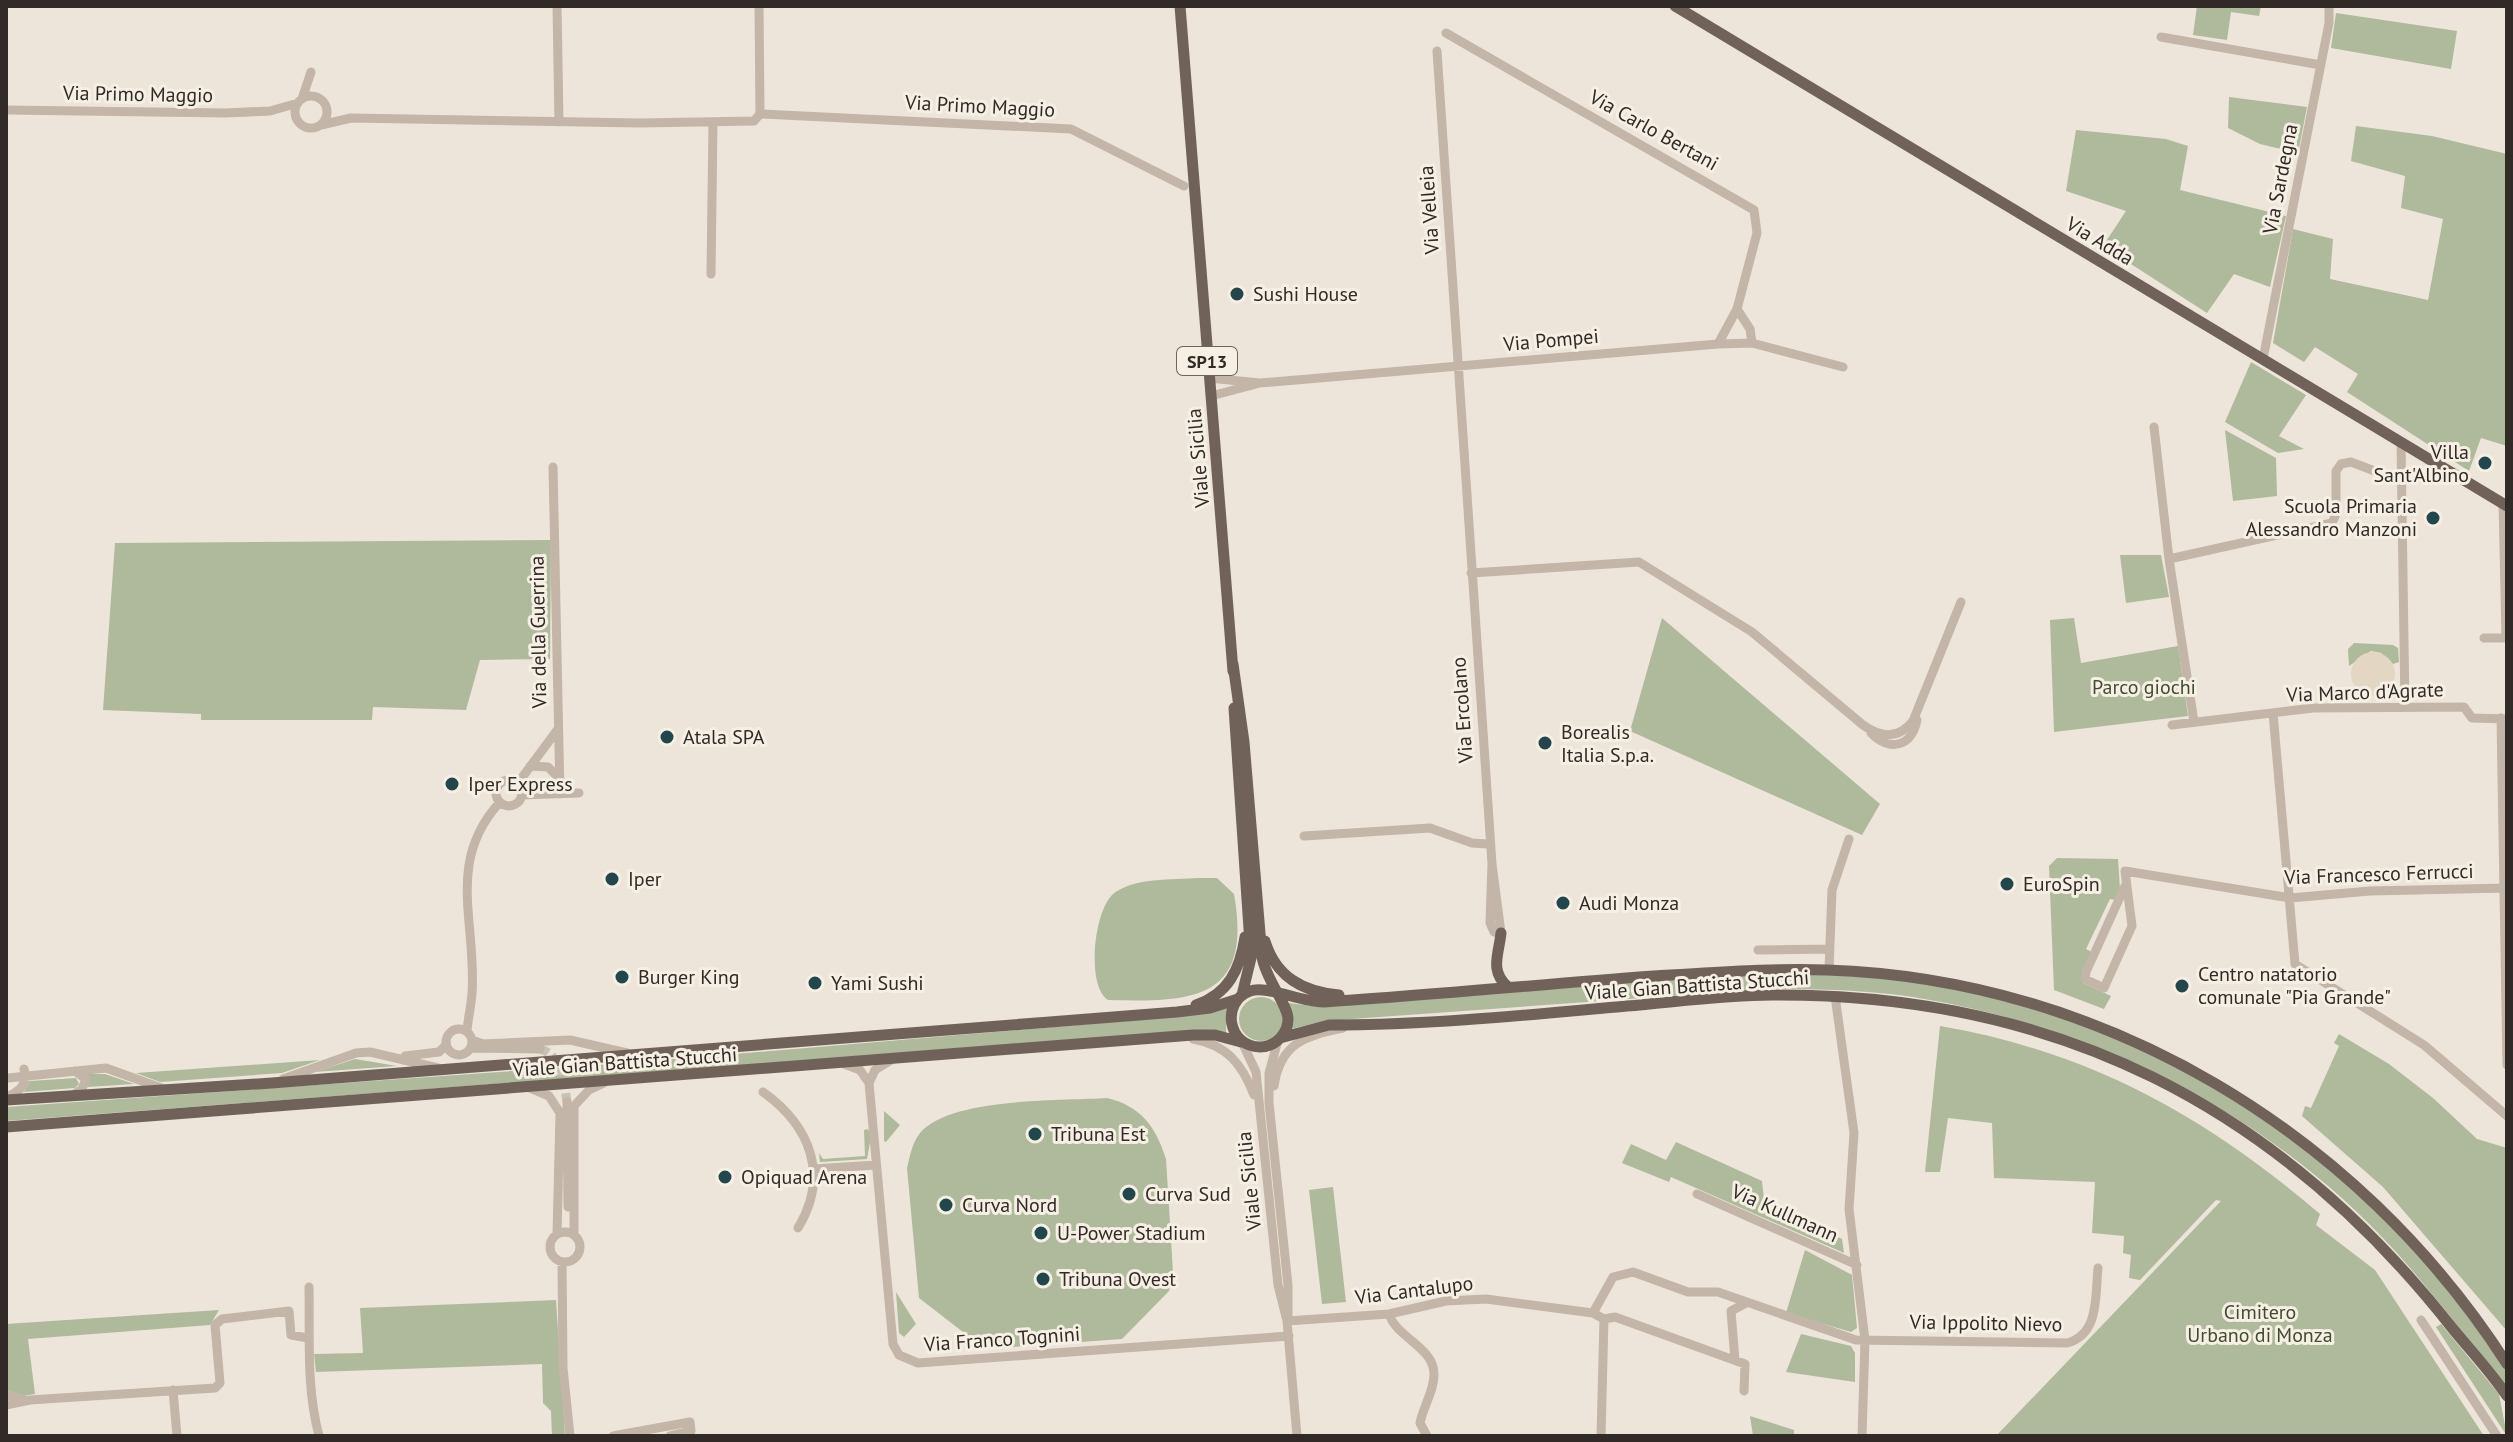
<svg xmlns="http://www.w3.org/2000/svg" width="2513" height="1442" font-family="'PT Sans',sans-serif">
<style>
.green{fill:#aeba9b}
.plaza{fill:#e3d6c2}
.lines{fill:none;stroke-linecap:round;stroke-linejoin:round}
.minor-tunnel{stroke:#c7c0b5;stroke-width:9;stroke-dasharray:9 4.5;stroke-linecap:butt}
.minor{stroke:#c3b5a7;stroke-width:9}
.major{stroke:#716259;stroke-width:11}
.poi-dot{fill:#21474d;stroke:#f6efe4;stroke-width:3}
.labels{text-anchor:middle;dominant-baseline:central;stroke-width:6;stroke-linejoin:round;paint-order:stroke}
.shield{fill:#f6efe4;stroke:#6c655f;stroke-width:2}
.shield-label{font-size:18px;font-weight:bold;fill:#312a26}
.street-label{font-size:20px;fill:#312a26;stroke:#f6efe4}
.poi-label{font-size:20px;fill:#312a26;stroke:#f6efe4;text-anchor:start}
.park-label{font-size:20px;fill:#3f4c2d;stroke:#f6efe4}
</style>
<rect width="100%" height="100%" fill="#ede5d9"/>
<path class="green" d="M2197,6h64l-2,10 -28,-4 -4,28 -34,-5z
M2336,13l121,18 -6,38 -120,-21z
M2229,97l78,10 -9,46 -38,-9 -32,-16z
M2356,126l76,10 75,18v292l-26,-8 -12,33 -122,-79 11,-18 -43,-27 -11,15 -31,-19 20,-114 40,10 -3,40 98,21 15,-81 -42,-11 4,-32 -54,-15z
M2076,130l90,9 22,7 -8,44 106,26 -16,71 -36,-13 -27,39 -104,-67 23,-35 -60,-20z
M2251,362l55,33 -27,41 25,13 -26,4 -53,-31z
M2225,430l51,28 1,38 -44,5z
M551,540l-1,119 -70,1 -14,50 -93,-3 -1,13h-171v-6l-98,-4 12,-167z
M2120,555h41l8,42 -43,6z
M1662,618l218,186 -18,31 -232,-104z
M2074,618l7,45 97,-17 10,70 -134,16 -4,-112z
M2354,643l39,2 5,3 1,14 -6,2 -12,-11 -10,-2 -22,15 -1,-17z
M2057,858l61,1 2,30 -4,11 -6,-1 -24,50 6,3 -10,22 1,9 28,13 -7,13 -50,-19 -5,-124z
M1198,878h19l17,16c19,107 -42,108 -126,106 -22,-15 -14,-87 4,-105 20,-18 61,-15 86,-17z
M1747,974c61,0 121,1 182,10 178,25 356,124 477,257 37,40 69,85 101,129v18c-37,-45 -72,-93 -111,-136 -120,-133 -291,-221 -466,-252 -53,-10 -108,-11 -162,-11l-444,32 -33,8 -2,-26 31,4z
M1239 1019a22 22 0 1 1 44 0a22 22 0 1 1-44 0Z
M1227,1008l-1,24 -60,1 -1160,88v-14l633,-45 534,-45z
M1940,1026c151,26 265,90 380,188l-4,11 59,45 109,166h-488l225,-235 -5,-1 -76,80 -11,-2 2,-23 -8,-2 1,-17 -32,-3 3,-51 -101,-4 -2,-55 -44,-5 -8,54h-15z
M2339,1034l50,30 44,34 44,41 30,9v183l-124,-144 -81,-71 3,-10 6,2 28,-62 -5,-3z
M355,1059l42,7 -82,6z
M320,1060l-38,13 -122,9 -24,-9z
M87,1074h18l29,10 -46,3z
M76,1078l3,6 -4,4 -51,4 6,-11z
M1107,1098c34,8 49,29 59,61l7,113 -4,19 -47,48 -137,10 -66,-51 -12,-130c3,-12 5,-25 13,-35 30,-36 141,-32 187,-35z
M884,1111l16,14 -14,17 -2,-1z
M868,1129l3,8 -4,22 -47,3 -1,-9 4,6 42,-3 -1,-26z
M1676,1142l86,39 2,19 78,39 2,14 -173,-76 -2,5 -47,-19 9,-19 35,16z
M1333,1187l13,115 -24,2 -13,-114z
M1805,1250l47,25 5,53 -6,4 -65,-19z
M896,1292l20,32 -12,13 -5,-4z
M556,1300l9,136h-13l-1,-25 -8,-8 -1,-39 -226,8 -2,-18 49,-1 -3,-45z
M219,1310l-9,15 -182,14 7,55 -13,2 -16,-6v-66z
M2441,1324l58,70 8,42 -71,-109z
M1801,1334l50,12 4,7v29l-69,-10z
M1750,1416l44,14v6h-41z"/>
<path class="plaza" d="M2351 674a22 22 0 1 1 44 0a22 22 0 1 1-44 0Z"/>
<g class="lines">
<path class="minor-tunnel" d="M540,1049c22,6 24,34 27,53"/>
<path class="minor" d="M557,6l2,116
M1446,33l308,177 3,23 -20,76 -19,35
M2161,37l160,28
M1437,51l55,813
M295 112a16 16 0 1 1 32 0a16 16 0 1 1-32 0Z
M302,99l9,-27
M6,110l219,3 45,-2 28,-8
M760,114l311,15 113,57
M321,125l30,-7 289,5 114,-2 6,-7 -1,-108
M711,274l2,-152
M1737,309l13,20 2,14
M2263,359l66,-336v-17
M1209,378l51,5 -49,13
M1260,383l458,-39 34,-1 91,24
M2154,427l15,132 25,163
M2401,443l4,264
M553,467l7,327
M2169,559l163,-36 4,-9v-43l5,-7 10,-2 50,19
M1471,573l168,-11 113,70 111,93c18,13 36,14 50,-4l48,-119
M2484,638h22l-3,-135
M2273,713l22,251 129,81 83,71
M2501,718l6,347
M2172,725l141,-17 151,-1 8,11 35,1
M1871,733c18,19 41,14 46,-13
M530,766l18,1 11,11
M496 793a13 13 0 1 1 26 0a13 13 0 1 1-26 0Z
M518,783l40,-54
M522,795l57,-2
M1304,836l126,-8 42,15 16,1
M1492,864l9,69 -7,-1 -4,-9z
M2125,886l-39,86 -1,7 19,9 28,-62 -7,-55 165,27 80,-7 137,-3
M1758,950l72,-1
M1829,970l3,-80 17,-51
M1835,996l19,137 -5,76 16,131 -3,96
M446 1042a13 13 0 1 1 26 0a13 13 0 1 1-26 0Z
M467,1031c1,-12 4,-25 5,-37 5,-72 -27,-132 28,-192
M1193,1039c34,6 49,25 61,56
M472,1040l11,4 87,-4 57,13
M1241,1040l15,32 22,213 9,36 10,115
M1278,1040l-9,33v30l19,182v33
M471,1048l69,1
M405,1056l34,-4 7,-7
M893,1059l-18,11 -6,13 24,261 6,11 19,8 371,-27
M844,1064l16,6 9,13
M8,1078l98,-10 58,21
M283,1079l73,-26 14,-1 68,16
M1274,1086c6,-42 31,-51 69,-58
M530,1088l19,8 11,17 -3,121
M763,1092c47,34 67,83 35,136
M73,1095l9,-6 4,-10 -11,-8
M6,1097c13,-5 23,-13 18,-28
M567,1102l1,105
M814,1169l62,-4
M1697,1194l160,71
M550 1247a15 15 0 1 1 30 0a15 15 0 1 1-30 0Z
M574,1235v-129l15,-16 15,-7
M562,1262l1,106 7,68
M309,1287c1,50 -3,100 10,149
M1593,1313l20,-36 20,-5 55,20h30l138,48 211,3c33,-9 28,-48 31,-75
M1389,1314c7,23 44,33 45,59 1,16 -11,34 -14,50l7,13
M2421,1320l76,116
M1287,1321l102,-7 57,-13 40,-2 107,14 11,6 11,-2 130,47 -1,27
M1735,1360l-4,-49 15,-8
M173,1390l4,46
M6,1395l17,4
M6,1405l24,-5 185,-12 5,-5 -5,-58 7,-6 67,-8 2,24 17,3
M613,1436l77,-14 1,9 -21,5
M1601,1436l3,-117"/>
<path class="major" d="M1180,6l53,665
M1675,6l832,500
M1233,664l11,78 18,215c4,23 26,48 26,62 0,15 -13,28 -28,28 -32,0 -40,-45 -10,-56 16,-6 51,11 73,11 110,-7 221,-18 331,-26 58,-3 115,-8 173,-6 277,9 531,162 680,394
M1234,708l17,250 -9,37
M1501,933c-2,21 -12,38 7,54
M1265,941c11,36 38,51 74,54
M1196,1005c32,-11 44,-35 49,-68
M1280,1038l49,-13c99,0 199,-10 298,-19 48,-4 97,-11 145,-11 285,-2 506,111 681,334 18,22 38,43 54,67
M6,1100l266,-17 905,-71 33,-4 28,-9
M6,1127l1187,-92h22l26,7"/>
</g>
<g class="poi-dot">
<circle cx="1237" cy="294" r="8"/>
<circle cx="2485" cy="463" r="8"/>
<circle cx="2433" cy="518" r="8"/>
<circle cx="667" cy="737" r="8"/>
<circle cx="1545" cy="743" r="8"/>
<circle cx="452" cy="784" r="8"/>
<circle cx="612" cy="879" r="8"/>
<circle cx="2007" cy="884" r="8"/>
<circle cx="1563" cy="903" r="8"/>
<circle cx="622" cy="977" r="8"/>
<circle cx="815" cy="983" r="8"/>
<circle cx="2182" cy="986" r="8"/>
<circle cx="1035" cy="1134" r="8"/>
<circle cx="725" cy="1177" r="8"/>
<circle cx="1129" cy="1194" r="8"/>
<circle cx="946" cy="1205" r="8"/>
<circle cx="1041" cy="1233" r="8"/>
<circle cx="1043" cy="1279" r="8"/>
</g>
<g class="labels">
<rect class="shield" x="1177" y="347" width="60" height="28" rx="6"/>
<g class="shield-label">
<text x="1207" y="361">SP13</text>
</g>
<g class="street-label">
<text transform="translate(138 94) rotate(1)">Via Primo Maggio</text>
<text transform="translate(980 106) rotate(3)">Via Primo Maggio</text>
<text transform="translate(1654 130) rotate(29)">Via Carlo Bertani</text>
<text transform="translate(2280 179) rotate(-79)">Via Sardegna</text>
<text transform="translate(1429 210) rotate(-94)">Via Velleia</text>
<text transform="translate(2100 241) rotate(31)">Via Adda</text>
<text transform="translate(1551 340) rotate(-5)">Via Pompei</text>
<text transform="translate(1198 458) rotate(-95)">Viale Sicilia</text>
<text transform="translate(538 632) rotate(-91)">Via della Guerrina</text>
<text transform="translate(2365 692) rotate(-2)">Via Marco d'Agrate</text>
<text transform="translate(1462 710) rotate(-94)">Via Ercolano</text>
<text transform="translate(2379 874) rotate(-2)">Via Francesco Ferrucci</text>
<text transform="translate(1697 985) rotate(-4)">Viale Gian Battista Stucchi</text>
<text transform="translate(625 1062) rotate(-4)">Viale Gian Battista Stucchi</text>
<text transform="translate(1249 1181) rotate(-96)">Viale Sicilia</text>
<text transform="translate(1785 1213) rotate(24)">Via Kullmann</text>
<text transform="translate(1414 1290) rotate(-7)">Via Cantalupo</text>
<text transform="translate(1986 1323) rotate(1)">Via Ippolito Nievo</text>
<text transform="translate(1002 1339) rotate(-4)">Via Franco Tognini</text>
</g>
<g class="poi-label">
<text x="1253" y="294">Sushi House</text>
<text x="2469" y="452" text-anchor="end">Villa<tspan x="2469" dy="23">Sant'Albino</tspan></text>
<text x="2417" y="506" text-anchor="end">Scuola Primaria<tspan x="2417" dy="23">Alessandro Manzoni</tspan></text>
<text x="1561" y="732">Borealis<tspan x="1561" dy="23">Italia S.p.a.</tspan></text>
<text x="683" y="737">Atala SPA</text>
<text x="468" y="784">Iper Express</text>
<text x="628" y="879">Iper</text>
<text x="2023" y="884">EuroSpin</text>
<text x="1579" y="903">Audi Monza</text>
<text x="2198" y="974">Centro natatorio<tspan x="2198" dy="23">comunale "Pia Grande"</tspan></text>
<text x="638" y="977">Burger King</text>
<text x="831" y="983">Yami Sushi</text>
<text x="1051" y="1134">Tribuna Est</text>
<text x="741" y="1177">Opiquad Arena</text>
<text x="1145" y="1194">Curva Sud</text>
<text x="962" y="1205">Curva Nord</text>
<text x="1057" y="1233">U-Power Stadium</text>
<text x="1059" y="1279">Tribuna Ovest</text>
</g>
<g class="park-label">
<text x="2144" y="687">Parco giochi</text>
<text x="2260" y="1312">Cimitero<tspan x="2260" dy="23">Urbano di Monza</tspan></text>
</g>
</g>
<rect width="2513" height="1442" fill="none" stroke="#312a26" stroke-width="16"/>
</svg>
